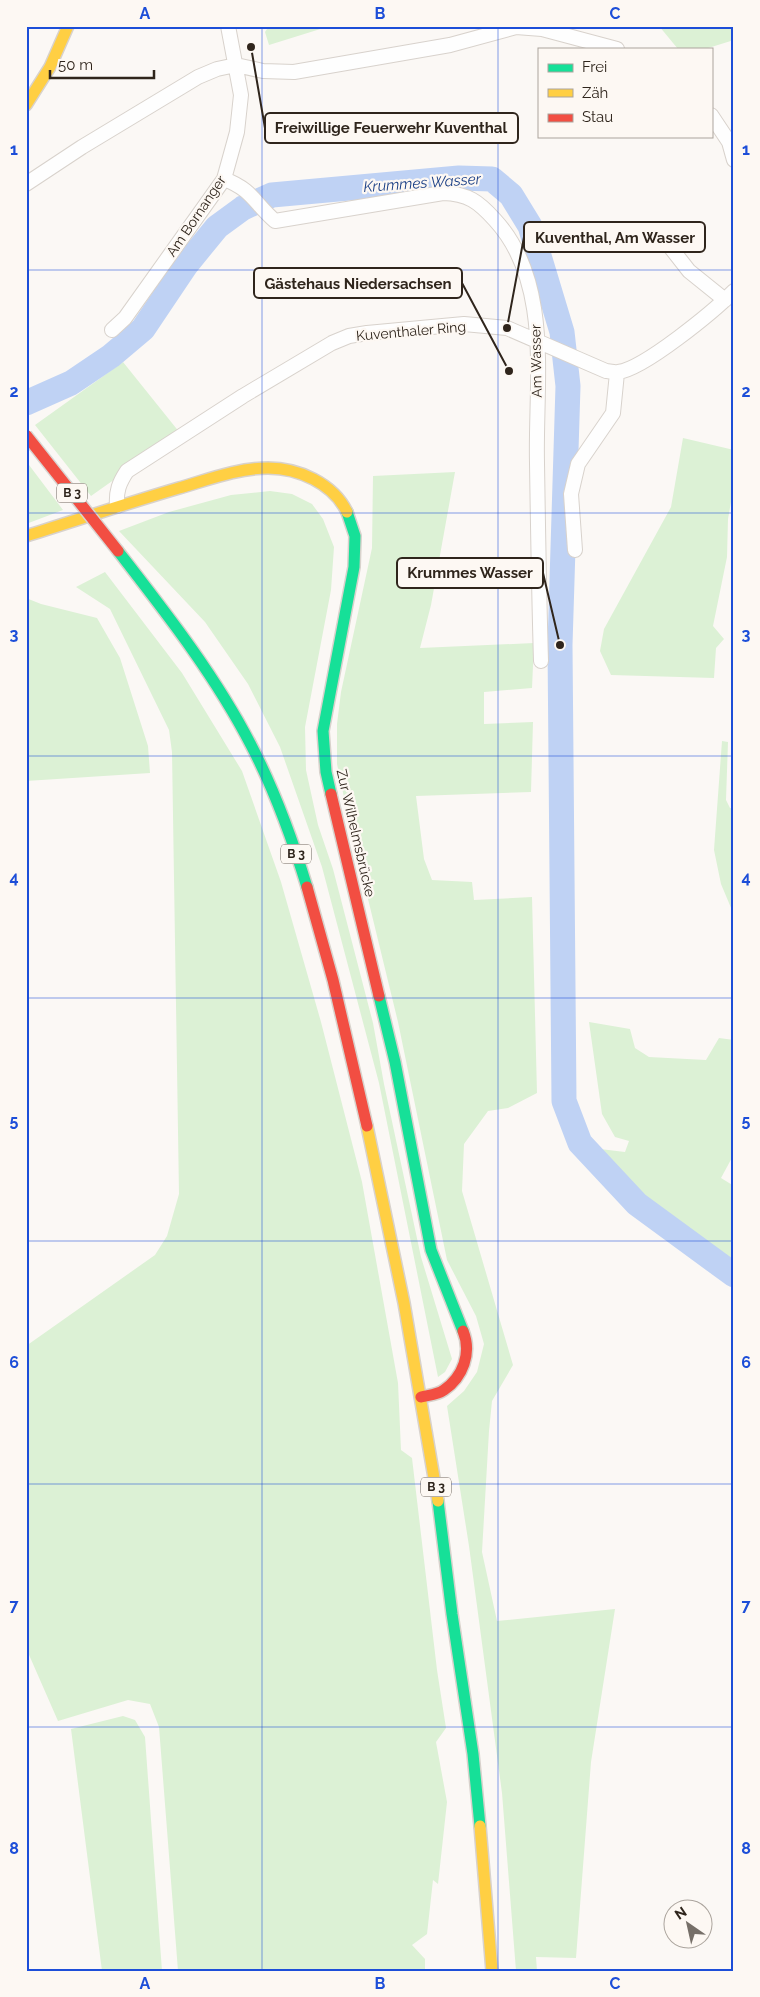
<svg xmlns="http://www.w3.org/2000/svg" width="760" height="1997" font-family="Raleway,sans-serif">
<style>
.green{fill:#dcf1d5}
.lines{fill:none;stroke-linecap:round;stroke-linejoin:round}
.river{stroke:#bfd2f4;stroke-width:25}
.street-casing{stroke:#d8d2cc;stroke-width:16}
.fast-casing{stroke:#d8d2cc;stroke-width:14}
.slow-casing{stroke:#d8d2cc;stroke-width:14}
.jam-casing{stroke:#d8d2cc;stroke-width:14}
.street{stroke:#fefefe;stroke-width:14}
.fast{stroke:#16e098;stroke-width:11}
.slow{stroke:#ffcf43;stroke-width:11}
.jam{stroke:#f24e42;stroke-width:11}
.jam-bridge-casing{stroke:#d8d5d2;stroke-width:14;stroke-linecap:butt}
.jam-bridge{stroke:#f24e42;stroke-width:11}
.grid{fill:none;stroke:#1d4ed8;stroke-width:1;stroke-opacity:0.55}
.labels{text-anchor:middle;dominant-baseline:central;stroke-width:4.5;stroke-linejoin:round;paint-order:stroke}
.shield{fill:#fdf8f3;stroke:#6d645c;stroke-width:1}
.shield-label{font-size:12px;font-weight:bold;fill:#2f251c}
.street-label{font-size:14px;fill:#2f251c;stroke:#fdf8f3}
.water-label{font-size:15px;font-style:italic;fill:#193e85;stroke:#fdf8f3}
.leader{fill:none;stroke:#2f251c;stroke-width:2}
.callout-dot{fill:#2f251c;stroke:#fdf8f3;stroke-width:2}
.callout{fill:#fdf8f3;stroke:#2f251c;stroke-width:2}
.callout-label{font-size:15px;text-anchor:middle;font-weight:bold;fill:#2f251c}
.neatline{fill:none;stroke:#1d4ed8;stroke-width:2}
.grid-label{font-size:16px;text-anchor:middle;font-weight:bold;fill:#1d4ed8}
</style>
<rect width="100%" height="100%" fill="#fbf8f5"/>
<path class="green" d="M269,26h61l-61,19 -4,-13z
M659,26h75v14l-29,9h-27z
M123,362l57,71 -89,63 -56,-71z
M683,438l51,12v35l-6,34 -1,38 -14,69 11,13 -8,9 -2,30 -103,-3 -11,-24 4,-22 67,-122z
M26,461l37,49 -37,14z
M455,472l-24,133 -11,43 114,-5 -2,45 -48,4v32l49,-2 -2,70 -115,4 8,63 8,21 40,2 2,18 58,-3 5,196 -29,15 -20,3 -24,33 -2,47 51,174 -21,36 -3,30 -7,121 15,69 118,-12 -24,153 -15,196 -40,-1 1,14h-21l-14,-178 -33,-247 -22,-140 17,-15 13,-19 7,-28 -8,-28 -29,-56 -49,-238 -49,-201 -12,-57v-40l4,-32 31,-144 1,-72z
M270,491l22,3 20,10 11,15 11,28 -3,43 -26,137 1,43 12,55 15,44 40,154 11,61 37,173 31,102 -7,13 -7,5 -59,-294 -57,-216 -42,-120 -32,-63 -43,-62 -86,-91 50,-19 62,-17z
M105,572l77,101 60,98 39,111 40,140 41,160 36,201 3,67 11,8 25,212 9,58 -10,14 11,60 -9,82 -5,-4 -6,54 -15,11 13,14v12h-247l-19,-244 -9,-23 -22,-4 -70,21 -32,-73v-302l129,-91 12,-19 12,-42 -7,-442 -3,-22 -59,-121 -34,-22z
M26,598l15,6 56,14 23,40 28,88 2,27 -124,8z
M722,741l6,1 -2,58 4,8 4,1v106l-13,-31 -7,-34z
M589,1022l41,7 5,19 14,9 57,3 13,-22 15,2v114l-13,24 13,8v76l-64,-44 -62,-55 -8,-14 25,3 4,-11 -14,-4 -13,-23z
M123,1716l12,4 10,17 17,234h-60l-31,-242z"/>
<g class="lines">
<path class="river" d="M26,403l45,-20 40,-27 32,-27 43,-64 31,-38 26,-19 29,-13 187,-17 33,1 19,16 19,31 32,106 6,54 -8,259 4,456 16,42 57,61 97,71"/>
<defs>
<path id="street" d="M711,115l18,27 5,18
M224,179c29,11 30,24 51,42l168,-28c25,1 35,8 52,27 58,63 40,164 42,243 1,66 2,132 4,198
M26,184l56,-37 116,-70 19,-8 19,-4 27,6 31,1 156,-27 66,-18 26,2 75,20
M660,234l29,37 36,29
M112,330l13,-12 99,-139 13,-47 4,-37 -13,-69
M117,506c-1,-15 2,-23 10,-35l116,-75 89,-53 17,-7 18,-3 97,-9 43,4 99,43c4,0 8,2 12,1 26,-3 96,-61 116,-81
M575,550l-4,-56 7,-30 35,-51 4,-40"/>
<path id="fast" d="M118,551c48,62 97,124 133,194 24,46 41,93 56,142
M331,794l-5,-22 -3,-41 31,-164 1,-31 -8,-24
M379,996l16,66 36,188 32,81
M438,1501l14,113 21,140 7,72"/>
<path id="slow" d="M26,105l24,-38 18,-41
M26,536c51,-16 102,-33 153,-48 28,-8 59,-20 89,-20 30,0 65,15 79,44
M367,1126l37,177 34,198
M480,1826l12,145"/>
<path id="jam" d="M331,794l48,202
M307,887l26,93 34,146
M421,1397c8,-2 16,-2 23,-7 19,-13 28,-37 19,-59"/>
</defs>
<use href="#street" class="street-casing"/>
<use href="#fast" class="fast-casing"/>
<use href="#slow" class="slow-casing"/>
<use href="#jam" class="jam-casing"/>
<use href="#street" class="street"/>
<use href="#fast" class="fast"/>
<use href="#slow" class="slow"/>
<use href="#jam" class="jam"/>
<defs>
<path id="jam-bridge" d="M26,435l92,116"/>
</defs>
<use href="#jam-bridge" class="jam-bridge-casing"/>
<use href="#jam-bridge" class="jam-bridge"/>
</g>
<path class="grid" d="M262,26v1945M498,26v1945M26,270h708M26,513h708M26,756h708M26,998h708M26,1241h708M26,1484h708M26,1727h708"/>
<g class="labels">
<g class="shield">
<rect x="57" y="483.5" width="30" height="19" rx="4"/>
<rect x="281" y="844.5" width="30" height="19" rx="4"/>
<rect x="421" y="1477.5" width="30" height="19" rx="4"/>
</g>
<g class="shield-label">
<text x="72" y="493">B 3</text>
<text x="296" y="854">B 3</text>
<text x="436" y="1487">B 3</text>
</g>
<g class="street-label">
<text transform="translate(196 216) rotate(-56)">Am Bornanger</text>
<text transform="translate(411 331) rotate(-5)">Kuventhaler Ring</text>
<text transform="translate(536 361) rotate(-91)">Am Wasser</text>
<text transform="translate(356 833) rotate(77)">Zur Wilhelmsbrücke</text>
</g>
<g class="water-label">
<text transform="translate(422 183) rotate(-4)">Krummes Wasser</text>
</g>
</g>
<path class="leader" d="M251 47L265 128M507 328L524 237M509 371L462 283M560 645L543 573"/>
<g class="callout-dot">
<circle cx="251" cy="47" r="5"/>
<circle cx="507" cy="328" r="5"/>
<circle cx="509" cy="371" r="5"/>
<circle cx="560" cy="645" r="5"/>
</g>
<g class="callout">
<rect x="265" y="113" width="253" height="30" rx="5"/>
<rect x="524" y="222" width="181" height="30" rx="5"/>
<rect x="254" y="268" width="208" height="30" rx="5"/>
<rect x="397" y="558" width="146" height="30" rx="5"/>
</g>
<g class="callout-label">
<text x="391" y="133">Freiwillige Feuerwehr Kuventhal</text>
<text x="615" y="243">Kuventhal, Am Wasser</text>
<text x="358" y="289">Gästehaus Niedersachsen</text>
<text x="470" y="578">Krummes Wasser</text>
</g>
<rect width="760" height="1997" fill="none" stroke="#fdf8f3" stroke-width="55"/>
<rect x="538" y="48" width="175" height="90" fill="#fdf8f3" stroke="#aba49d"/>
<rect x="548" y="64" width="25" height="8" fill="#16e098" stroke="#aba49d"/>
<text x="582" y="72" font-size="15" fill="#2f251c">Frei</text>
<rect x="548" y="89" width="25" height="8" fill="#ffcf43" stroke="#aba49d"/>
<text x="582" y="98" font-size="15" fill="#2f251c">Zäh</text>
<rect x="548" y="114" width="25" height="8" fill="#f24e42" stroke="#aba49d"/>
<text x="582" y="122" font-size="15" fill="#2f251c">Stau</text>
<g transform="translate(688 1924) rotate(326)"><circle r="24" fill="#fdf8f3" stroke="#aba49d"/>
<path d="M0-4L9 19L0 12L-9 19Z" fill="#766f68"/>
<text y="-8" font-size="14" font-weight="bold" text-anchor="middle" fill="#2f251c">N</text>
</g>
<path d="M50 70v8h104v-8" fill="none" stroke="#2f251c" stroke-width="2.5"/>
<text x="58" y="70" font-size="15" fill="#2f251c" stroke="#fdf8f3" stroke-width="4" paint-order="stroke">50 m</text>
<rect x="28" y="28" width="704" height="1942" class="neatline"/>
<g class="grid-label">
<text x="145" y="19">A</text>
<text x="380" y="19">B</text>
<text x="615" y="19">C</text>
<text x="14" y="155">1</text>
<text x="746" y="155">1</text>
<text x="14" y="397">2</text>
<text x="746" y="397">2</text>
<text x="14" y="640">3</text>
<text x="746" y="640">3</text>
<text x="14" y="883">4</text>
<text x="746" y="883">4</text>
<text x="14" y="1126">5</text>
<text x="746" y="1126">5</text>
<text x="14" y="1368">6</text>
<text x="746" y="1368">6</text>
<text x="14" y="1611">7</text>
<text x="746" y="1611">7</text>
<text x="14" y="1854">8</text>
<text x="746" y="1854">8</text>
<text x="145" y="1989">A</text>
<text x="380" y="1989">B</text>
<text x="615" y="1989">C</text>
</g>
</svg>
